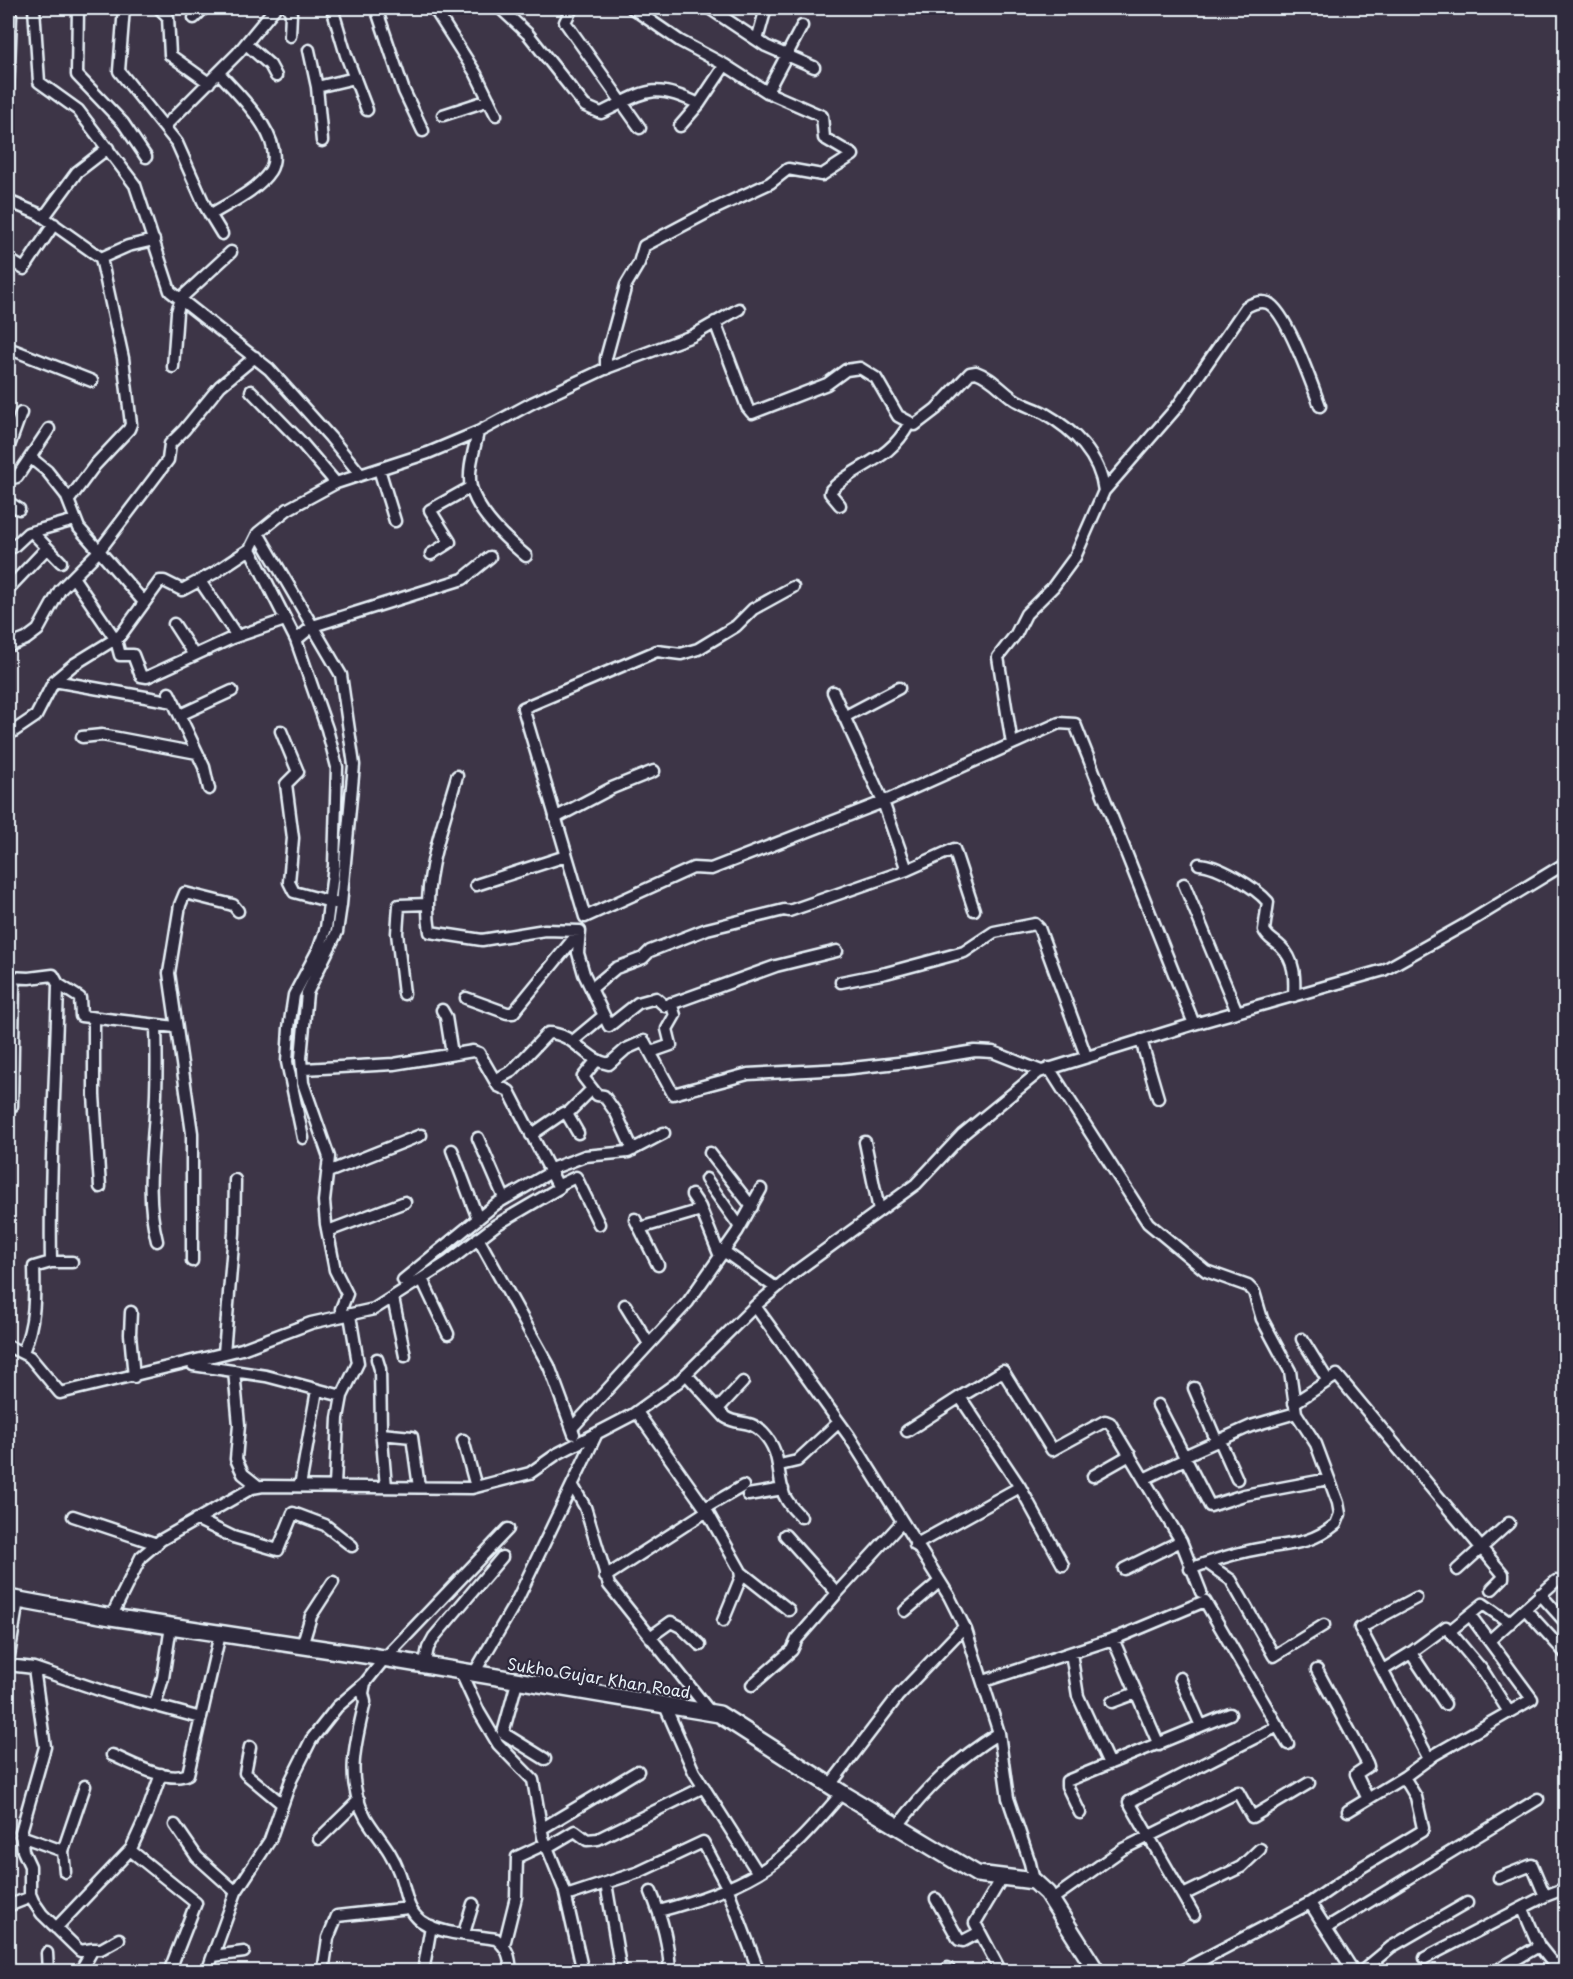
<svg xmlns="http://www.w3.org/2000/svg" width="1573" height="1979" font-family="'Playpen Sans',sans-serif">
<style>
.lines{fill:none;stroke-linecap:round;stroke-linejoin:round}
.minor-casing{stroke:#e8f1f8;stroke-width:15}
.secondary-casing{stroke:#e8f1f8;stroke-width:20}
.minor{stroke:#2f2a3d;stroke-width:10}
.secondary{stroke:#2f2a3d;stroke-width:15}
.labels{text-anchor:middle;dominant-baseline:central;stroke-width:4.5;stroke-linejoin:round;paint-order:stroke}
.street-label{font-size:16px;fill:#e8f1f8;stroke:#2f2a3d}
</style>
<rect width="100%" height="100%" fill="#3d3547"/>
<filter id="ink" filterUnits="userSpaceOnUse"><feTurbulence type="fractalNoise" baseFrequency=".0167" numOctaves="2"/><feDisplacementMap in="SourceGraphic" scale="12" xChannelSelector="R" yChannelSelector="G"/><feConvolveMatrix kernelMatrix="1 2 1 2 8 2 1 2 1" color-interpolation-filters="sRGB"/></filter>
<g filter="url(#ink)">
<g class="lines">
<defs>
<path id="minor" d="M34,8l5,74 39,28 57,75 35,106 99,78 61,68 31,38
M78,8l-1,67 46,48 23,34
M124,8l-5,63 58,72 28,63 17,28
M159,8l9,9 2,38 39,28
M288,8l3,5 -1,23
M332,8l14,47 21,55
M376,8l28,83 19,40
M434,8l42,66 20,41
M500,8l28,26 57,72 16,7c44,-21 51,-32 98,-9
M572,8l-7,14 75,106
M709,8l57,38 48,21
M194,18l10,-10
M757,40l9,-32
M246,44l24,21 6,11
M309,50l8,37 5,54
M317,87l38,-9
M767,92l35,-66
M8,95l3,-79
M443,115l46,-15
M165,126l73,-73 37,-45
M680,126l19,-22 26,-39
M8,201l31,13 62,44 22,100 8,66 -2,5 -34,36 -26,35
M210,215c19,-12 47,-24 60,-44 18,-31 -32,-77 -51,-98
M44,217l33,-45 31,-24
M101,258l27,-12 26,-6
M8,259l16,10 30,-45
M715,322l32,85 5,6 75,-29 19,-14 14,-2 16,10 22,38 17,9 21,-16 34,-36 6,-1c15,5 25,18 38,27 9,6 20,9 30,14 30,17 56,43 60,78
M8,348l84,33
M173,367l4,-55 4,-14 50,-46
M606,369v-11l20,-73 13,-22 5,-17 68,-36 58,-27 18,-14 34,6 31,-20 -29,-17 -2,-22 -55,-24 -42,-27 -45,-24 -48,-33
M251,391l49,50 36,42
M478,432c-3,16 -11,38 -7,55 7,27 35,52 55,69
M8,449l13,-36
M31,458l16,13 19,24 13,33 64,73
M379,469l16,52
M8,479l9,-2 32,-48
M8,502l11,7
M840,505l-10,-12 1,-3c26,-27 57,-27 78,-66
M32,532l29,30
M258,533l-8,16 46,91 31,89 10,38 -3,99 -8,62 -7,20 -25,47 -5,33 -2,34 16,76
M13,547l15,-14 47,-13
M431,554l19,-12 -20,-32 41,-23
M73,577l43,63 4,15h13l8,21 6,1 85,-39 53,-18
M200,581l37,55
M793,587l-40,22 -17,17 -38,23 -17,5 -24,-3 -134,57 62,209 108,-49 18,1 172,-67 176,-79 16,1 119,300
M8,589l39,-41
M174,624l20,31
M296,640l17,-14 150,-47 27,-22
M8,646l18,-7 12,-9 22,-40 39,-39 69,-91 2,-16 14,-14 36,-44 35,-29
M54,681l120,21
M833,692l50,110 24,68
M169,693l35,74 5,22
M180,715l52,-24
M844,717l55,-29
M281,731l17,41 -12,12 7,54 -4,44 5,10 41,11
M8,735l28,-19 18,-35 19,-16 47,-29 40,-55h4l18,9 32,-17 36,-24
M82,737l20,-2 95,18
M1012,744l-14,-87 18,-23 10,-20 27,-27 22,-30 29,-66 73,-84 69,-100c7,-4 14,-7 22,-4 19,9 44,82 52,103
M457,776c-14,49 -36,105 -27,156l52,8 63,-10 35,1 -67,82h-6l-41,-15
M555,818l57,-30 42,-17
M1199,864c19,1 56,23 69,38l-4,28c3,8 11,11 17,17 14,13 14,31 13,49
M1184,884l53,128
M476,885l90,-29
M580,931l-2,22 6,21 25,52 29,-23 18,-5 9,8 111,-40 61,-15
M8,977l21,1 24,-3 5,9c-2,93 -9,185 -7,278
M11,979l3,7 -2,120
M841,982l45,-9 78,-21 30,-20 41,-8 4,4 47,128
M58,984l22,14 1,18 94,11
M591,989l25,-21 27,-10 7,-7 57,-22 77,-19 5,1 118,-41 47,-21 20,61
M404,994l-7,-61 2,-28 29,-1
M442,1010l4,7 6,37
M94,1018v77l6,92
M156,1026c1,33 1,67 -2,101 -3,39 -7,75 3,114
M1141,1040l17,58
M573,1041l30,-25
M651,1052l20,-7 -4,-16 8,-14 -4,-12
M597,1060l-14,17 14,18 7,1 12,17 17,37
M1049,1068l99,155 58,48 42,15 6,6 8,27 28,52 6,42 20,31 22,59 2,11 -4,10c-29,24 -54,19 -88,27 -18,4 -40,11 -58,18
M495,1080l17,-9 36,-38c26,0 37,27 61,31l17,-15 18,-8 29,53 75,-20 95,-5 64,-7 68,-11 18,1 48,19
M578,1133l-11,-19 25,-25
M531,1135l32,-22 4,1
M478,1138l26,60
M865,1142l14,68
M452,1150l26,69
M710,1153l42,54
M551,1169l34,-13 43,-4 36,-19
M328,1172l93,-37
M706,1179l34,48
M559,1185l17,-8 23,47
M692,1195l8,12 19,47
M635,1219l23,46
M640,1228l61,-18
M328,1231l77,-29
M478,1238l71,128 25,68
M722,1250l54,38
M192,1261v-128l-23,-160 11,-68 5,-12 48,12 5,6
M422,1279l26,55
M403,1280l93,-76 55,-32
M393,1298l12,58
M625,1305l24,39
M755,1306l94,130 100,160 17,34 33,103 9,65 22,65 4,18
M131,1312l-1,22 4,43
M342,1316l-1,-7 6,-15 -12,-24 -9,-46 -2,-23 5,-44 -26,-74 -2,-25 6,-65 30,-61 4,-27 13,-140 -13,-90 -83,-142 30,-24 48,-26 92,-30 50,-21 54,-29 77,-36 83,-31 47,-27
M1302,1339l26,42
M8,1346l22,11 30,36 182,-44 69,-26 63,-14 74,-47 48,-37 63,-37 -50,-97 -11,-5 -19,-33 -6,-2 -79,13 -90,5
M23,1352c12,-29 12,-54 11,-85l17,-5h21
M224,1353l10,-120 1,-53
M377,1359l3,10 1,59 5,59
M193,1365l73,11 76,20
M234,1371l5,54 -3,34 7,15 15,12
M686,1374l39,43c13,9 24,1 38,16 19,20 13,39 21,62 4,9 10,15 17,22
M1194,1388l23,54
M960,1397l43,-26 49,79 53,-29 5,2 71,118 20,51
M1294,1403l43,-28 166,199v4l-11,11
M1158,1405l52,101 34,-11 85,-16
M718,1409l25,-27
M637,1412l68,96 35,62 1,7 -18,44
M572,1428l116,-126 49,-70 24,-43
M907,1431l53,-34 60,90 43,78
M381,1434l31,3 7,50
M463,1440l13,47
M1220,1441l17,38
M1184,1456l67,-30 45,-13
M780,1465l17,-4 41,-38
M1093,1476l37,-21
M1144,1479l41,-20
M300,1486l17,-96
M335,1486l3,-68 4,-22 16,-33 -8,-48
M573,1486l12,21 24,78 102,128
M748,1495l35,-6
M705,1508l38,-22
M73,1516l84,28
M196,1519l37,18 45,13 15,-37 32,12 27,21
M508,1529l-123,129 -20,25 -2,10 2,9c-9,39 -21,78 1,116 12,20 24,30 33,54 7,17 6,37 22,49 20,14 52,14 75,18 12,9 14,18 15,33
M785,1535l52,58 65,-71
M915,1545l105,-58
M1207,1563l24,17 43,76 50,-31
M1124,1569l57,-28
M1457,1570l52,-47
M742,1573l47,37
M605,1577l102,-66
M1540,1594l26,29
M1416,1598l-56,30 69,131
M1525,1609l41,45
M905,1611l34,-29
M111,1617l30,-60 20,-17 91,-52 11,-2 209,2 58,-15 27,-19 75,-39 46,-33 77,-76 40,-34 121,-88 47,-50 76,-62 155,-48 190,-54 80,-45 102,-62
M1451,1630l32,-26 27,19
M650,1637l21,-15 10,5 19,18
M1113,1639l46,106
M1490,1640l66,-59
M302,1646l9,-30 22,-34
M1071,1653l7,43 31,68
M1411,1653l34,51
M8,1662l10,-62
M8,1665l26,3 74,25 93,25
M424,1667l4,-19 6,-11 68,-80
M34,1668l11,79 -24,85 2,19 7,15v28l3,7 9,13 38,37 13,-2
M1317,1670l50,93 1,3 -12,8 11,23
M1383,1670l26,-16 37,-27 37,44 26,41
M461,1673l18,39 19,32 35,36 10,57 21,52 19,83
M473,1675l44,-75 80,-167
M1180,1678l21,48
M984,1681l135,-44 86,-36 83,143
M517,1682l-14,51 42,26
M752,1685l40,-35 5,-11 40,-46
M1112,1702l24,-9
M155,1705l8,-27 8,-52
M665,1706l29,66 64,101
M250,1747l-5,26 36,30
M112,1755c19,8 56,29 76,19l32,-140
M830,1785l68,-89 66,-69
M1348,1811l56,-34 30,-22 98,-56 -62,-84
M1080,1813l-13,-27v-5l163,-67
M175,1825l22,32 39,35
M897,1827c30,-40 60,-68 102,-94
M541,1829l97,-58
M21,1836l42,15
M319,1839l40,-39
M546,1848l29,-17 12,9 11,-1 106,-52
M130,1850l66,53 -27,69
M65,1872l-2,-21 22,-65
M1499,1878l33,-13 13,31
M606,1883l15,89
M651,1892c11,26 18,51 19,80
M1183,1895l58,-28 19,-18
M566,1896l73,-24 64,-30 24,45 32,85
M936,1899l23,41 4,1 15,-8
M1051,1900l72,-51 115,-57 14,25 57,-34
M1310,1903l44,69
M8,1906l23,-9
M1523,1909l16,37
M659,1911c34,-9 70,-21 99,-38 33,-19 60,-52 84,-80
M1194,1915l-65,-113 149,-76
M56,1928l75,-79 15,-33 15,-42
M1326,1928l212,-129
M464,1933l9,-29
M504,1945l12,-48 1,-40 28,-13
M47,1953l1,19
M213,1956l31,-4
M1425,1958l120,-62 21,-8
M948,1968l2,4
M80,1972l13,-23h8l18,-10
M207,1972l29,-80 34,-52 21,-60 20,-40 26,-33 28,-24
M323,1972l5,-34 9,-22 72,-8
M423,1972l8,-46
M1001,1972l-26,-49 28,-47
M1179,1972l131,-69 52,-36 60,-36 1,-3 -7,-31 -12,-20
M1361,1972l30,-25 76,-44
M1494,1972l45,-26 16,20 11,-7"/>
<path id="secondary" d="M8,1598l103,19 260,39 348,58 123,79 135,81 57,7 13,12 50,79"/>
</defs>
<use href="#minor" class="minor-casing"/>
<use href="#secondary" class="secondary-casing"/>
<use href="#minor" class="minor"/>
<use href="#secondary" class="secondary"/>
</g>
</g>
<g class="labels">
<g class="street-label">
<text transform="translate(599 1677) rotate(9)">Sukho Gujar Khan Road</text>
</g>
</g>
<rect width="1573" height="1979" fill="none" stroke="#2f2a3d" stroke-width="30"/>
<rect x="15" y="15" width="1543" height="1949" fill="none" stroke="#e8f1f8" stroke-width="2" filter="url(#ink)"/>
</svg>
